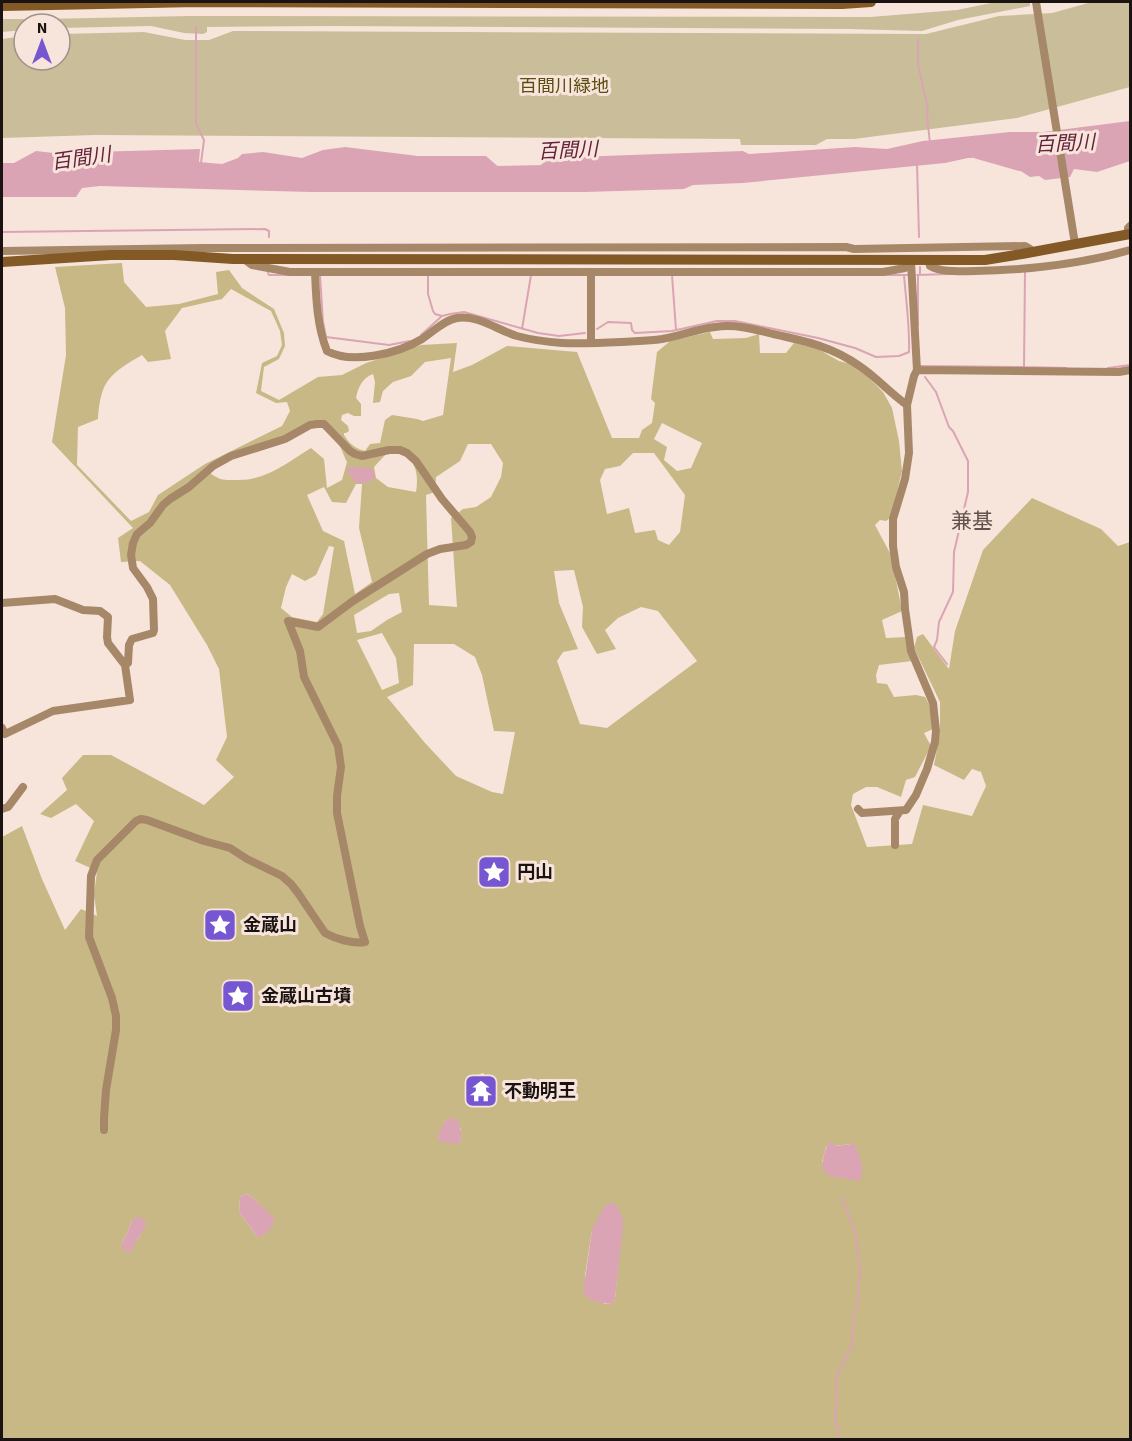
<svg xmlns="http://www.w3.org/2000/svg" width="1132" height="1441" font-family="'Source Sans 3','Noto Sans JP',sans-serif">
<style>
.green{fill:#cabe9a}
.forest{fill:#c8b886;fill-rule:evenodd}
.water{fill:#dba4b4}
.lines{fill:none;stroke-linecap:round;stroke-linejoin:round}
.stream{stroke:#dba4b4;stroke-width:2}
.river{stroke:#dba4b4;stroke-width:14}
.street{stroke:#a68868;stroke-width:8}
.secondary{stroke:#835925;stroke-width:10}
.labels{text-anchor:middle;dominant-baseline:central;stroke-width:6;stroke-linejoin:round;paint-order:stroke}
.park-label{font-size:18px;fill:#5d4c0f;stroke:#f7e5dc}
.poi-label{font-size:18px;font-weight:bold;fill:#1a1311;stroke:#f7e5dc;text-anchor:start}
.water-label{font-size:20px;font-style:italic;fill:#64223b;stroke:#f7e5dc}
.quarter-label{font-size:21px;fill:#61524b;stroke:#f7e5dc}
</style>
<rect width="100%" height="100%" fill="#f7e5dc"/>
<path class="green" d="M996,2h34v4l-72,14 -36,11 -74,-2 -516,-3 -125,1v5l-4,2 -19,-1 -33,-7 -91,2v-4h-18v-5l147,-3 681,1 87,-7z
M1092,2h38v85l-113,31 -163,21h-27l-11,6h-75l-1,-6 -645,-4 -93,3v-99l22,-3v24h36v-26l84,-2 41,8h24l24,-9 693,3 73,-18 53,-3z
M2,19h35v5h-13v6l-22,2z"/>
<path class="forest" d="M122,263l2,19 22,25 33,-3 39,-10 -2,-22 13,-2 13,18 32,21 10,24 1,13 -6,13 -15,8 -3,24 18,9 39,-23 24,-2 24,-12 55,-18 36,-2 -4,29 19,-7 35,-19 70,6 35,86h27l3,-8 10,-7 3,-20 -4,-4 6,-47 13,-11 40,-9 3,7 33,-1 13,-4 1,19h26l8,-10 22,5 23,13 12,3 16,12 16,16 9,16 7,33 3,30 -11,46 -5,4 -6,-1 -5,5 16,30 11,56 -20,9 4,18 20,-1 6,24 -33,4 -3,10 1,8 10,1 7,13 22,-2 9,2 4,7 4,25 -9,4 7,13 -16,31 -9,3 -5,17 -24,-10h-11l-13,7 -2,11 16,42 45,-3 11,-39 49,11 14,-30 -5,-14 -9,-3 -8,11 -30,-15 6,-32v-31l-26,-54 3,-11 6,-3 26,35 6,-38 28,-81 49,-52 69,31 17,17 12,-4v897l-1128,1v-603l20,-11 20,53 23,51 16,-21 16,7 -3,-21 3,-24 -22,-10 19,-40 -18,-17 -25,14 -11,-4 27,-24 -5,-12 21,-23h28l93,50 30,-28 -18,-17 11,-23 -8,-68 -12,-24 -37,-60 -30,-24 -19,1 -3,-24 15,-10 -81,-86 14,-87 -1,-47 -10,-41zM231,289l40,22 9,20 2,14 -5,11 -15,7 -6,30 20,10 11,-1 3,9 -8,15 -77,38 -47,31 -9,17 -18,9 -54,-56 1,-38 20,-8c0,-10 3,-29 9,-37 8,-12 23,-20 35,-27l6,7 23,-3 -6,-28 17,-23 40,-9zM451,358l-8,57 -20,6 -6,-2 -25,-4 -7,5 -5,23 -10,1 -5,7c-11,-3 -15,-7 -21,-16v-2h2l3,-2 -1,-5 -7,-6 1,-5 6,-2 6,3h7v-12l-5,-6c2,-10 6,-20 17,-24l2,8 -2,21 7,-1 3,-11 10,-9 18,-6 14,-14zM662,423l40,20 -11,25 -14,3 -13,-11 3,-13 -13,-8zM315,425c22,6 23,18 32,37l-5,18 -15,8 -3,-29 -13,-11c-23,14 -45,33 -74,32 -13,0 -16,1 -27,-7l12,-10zM468,444h23l12,19 -2,14 -10,20 -15,10 -13,2 -12,9 6,89 -28,-2 -3,-110 9,-3 1,-15 24,-16zM394,453c22,3 25,20 22,39l-28,-5 -12,-9 -2,-11 12,-13zM633,453h21l31,42 -5,37 -11,13 -11,-5 -3,-10 -20,3 -6,-25 -22,6 -7,-34 5,-11 15,-3zM356,484h6l-3,44 13,54 -17,12 -11,-53 -21,-10 -16,-36 17,-8 8,15 14,1zM329,546l5,1 -11,67 -6,8 -25,-5 -11,-9 5,-21 6,-13 13,7 11,-6zM574,570l9,37 -1,20 15,27 19,-5 -11,-19 13,-12 23,-11 17,4 39,50 -90,67 -27,-4 -23,-63 6,-9 15,-3 -19,-46 -5,-32zM399,593l3,19 -15,8 -16,11 -14,2 -3,-18 35,-21zM382,633l14,25 3,25 -17,7 -25,-50zM414,644h40l21,13 7,18 12,56 21,1 -12,62 -11,-2 -36,-16 -31,-33 -38,-46 26,-12zM483,1073l9,11 -5,15h-11l-8,-20zM446,1120l15,8 -1,16 -22,-6zM851,1144l-29,18 4,-15zM245,1194l6,2 9,9 -3,32 -6,-9 -12,-16 1,-15zM132,1220l9,14 -5,7 -14,2 6,-12zM592,1230l27,28 -4,41 -4,5h-7l-19,-28z"/>
<path class="water" d="M1130,121v40l-33,11 -23,-3 -4,8 -25,3 -6,-4 -9,1 -31,-20 -31,1 -23,5 -202,20 -50,2 -9,4 -99,3h-274l-211,-6 -18,2 -6,9h-74v-34h12l22,-12 18,2 146,-4 -1,13 23,2 16,-6 4,-4 21,-2 39,6 21,-8 22,-3 73,9h68l25,22h12l27,-20 17,3 8,-4 168,-6 6,3 106,-7 32,2 36,-8 87,-9h33z
M347,467l25,1 2,4 1,6 -8,5h-11l-9,-12z
M454,1117c8,7 8,17 6,27l-21,-2c-3,-7 4,-16 7,-22z
M831,1141l4,5 16,-2 4,1c5,12 10,24 5,36l-31,-5 -6,-7c-1,-9 1,-21 8,-28z
M245,1194l6,2 24,23c-4,10 -7,16 -18,18l-6,-9 -12,-16 1,-15z
M610,1203l6,1 6,12 1,11 -8,72 -3,5c-10,0 -23,-3 -29,-11l9,-63 12,-23z
M137,1217l7,2 2,8 -10,14 -4,10 -3,1 -7,-2v-7l6,-12 4,-11z"/>
<g class="lines">
<path class="stream" d="M196,27v97l8,16 -3,23
M918,39v25l10,45 -1,8 3,26
M917,162l2,75
M2,232l263,-3 4,2v6
M920,267v8
M268,273l1,2h22
M320,275l3,47 3,15 63,8 21,-4
M428,275v19l5,17 2,3 7,2
M672,275l4,55
M884,275h24
M917,275l33,-1
M918,325v-50
M522,329l9,-54
M597,329l11,-7 23,1 1,7 3,3 37,-2 45,-10h18l83,17 37,10 21,9 23,-1 10,-4c1,-25 -3,-51 -5,-77
M421,335l21,-19 8,-2 14,-2 74,21 21,3 26,-3
M920,366l104,1 1,-96
M1024,367l42,1
M1108,368l22,-3
M925,377l11,15 13,35 4,4 15,30v31l-14,60 -1,40 -14,30 -2,18 -3,7 13,17
M839,1440l-4,-25 2,-15 -1,-19 3,-10 13,-26 2,-29 4,-14 2,-36 -4,-31 -14,-38"/>
<path class="river" d="M978,152l42,12
M488,173l59,-1"/>
<path class="street" d="M1036,2l39,242
M1128,235v-7l2,-2
M2,251l200,-3 644,-1 8,2 171,-3 5,3 2,3
M244,259l8,6 38,7h593l22,-4 6,-4
M929,260l1,6c13,7 30,5 45,5 52,-1 106,-7 155,-21
M315,272c1,26 2,54 12,79 25,14 72,2 95,-12 11,-7 22,-19 35,-21 22,-3 40,12 60,18 15,4 30,6 45,7 20,1 40,0 59,-1 14,-1 27,-1 41,-3 18,-3 35,-10 53,-12 20,-3 39,2 58,7 33,7 60,13 88,33 16,11 29,26 46,38
M591,272v71
M917,370l202,2 11,-2
M2,603l53,-4 28,11 17,1 8,6 -1,20 1,6 17,22 5,35 -77,11 -48,23 -3,-6
M2,809l6,-2 15,-20
M858,809l4,4 44,-3 10,-15 11,-26 8,-27 1,-11 -3,-28 -22,-52 -6,-42 -1,-17 -8,-25 -3,-21v-27l12,-40 4,-26 -2,-48 7,-29 3,-6 -6,-108
M895,845v-26l5,-8
M104,1130v-12l2,-28 10,-60v-14l-4,-18 -23,-61 2,-61 6,-16 39,-39 5,-2 6,1 57,21 26,7 17,11 35,17 9,8 7,9 27,40c11,6 28,11 40,9l-5,-16 -23,-113v-17l4,-29 -3,-21 -34,-69 -4,-26 -12,-30 30,6 35,-26 74,-47 13,-5 26,-4 5,-3 1,-5 -2,-5 -28,-33 -26,-38 -9,-8 -7,-3h-11l-27,6 -7,-2 -5,-3 -26,-27h-7l-7,1 -25,14 -54,17 -18,10 -24,21 -19,12 -7,6 -13,18 -13,11 -4,9 -2,12 2,13 14,19 6,12 1,31 -1,3 -21,6 -3,6 -1,18 -3,2"/>
<path class="secondary" d="M2,6l195,-4 645,2 29,-2
M2,262l109,-7h63l59,4 752,1 37,-6 108,-20"/>
</g>
<defs>
<symbol id="sight-square" viewBox="-11 -11 22 22"><rect x="-9" y="-9" width="18" height="18" rx="4" fill="#7657d1" stroke="#f7e5dc"/><path d="M0-6L1.8-2.2L6-1.7L2.9 1.2L3.7 5.4L0 3.3L-3.7 5.4L-2.9 1.2L-6-1.7L-1.8-2.2Z" fill="#fff"/></symbol>
<symbol id="temple-square" viewBox="-11 -11 22 22"><rect x="-9" y="-9" width="18" height="18" rx="4" fill="#7657d1" stroke="#f7e5dc"/><path d="M0-6L5-2H3V0L6.5 2.5H4V6H1.5V3h-3V6H-4V2.5H-6.5L-3 0V-2H-5Z" fill="#fff"/></symbol>
</defs>
<g fill-rule="evenodd">
<use href="#sight-square" x="475" y="853" width="38" height="38"/>
<use href="#sight-square" x="201" y="906" width="38" height="38"/>
<use href="#sight-square" x="219" y="977" width="38" height="38"/>
<use href="#temple-square" x="462" y="1072" width="38" height="38"/>
</g>
<g class="labels">
<g class="park-label">
<text x="564" y="86">百間川緑地</text>
</g>
<g class="poi-label">
<text x="517" y="872">円山</text>
<text x="243" y="925">金蔵山</text>
<text x="261" y="996">金蔵山古墳</text>
<text x="504" y="1091">不動明王</text>
</g>
<g class="water-label">
<text transform="translate(1065 144) rotate(-3)">百間川</text>
<text transform="translate(568 151) rotate(-3)">百間川</text>
<text transform="translate(81 159) rotate(-8)">百間川</text>
</g>
<g class="quarter-label">
<text x="972" y="521">兼基</text>
</g>
</g>
<rect width="1132" height="1441" fill="none" stroke="#1a1311" stroke-width="6"/>
<g transform="translate(42 42)"><circle r="28" fill="#f7e5dc" stroke="#9f918b" stroke-width="1.5"/>
<path d="M0-4.5L10 22L0 15L-10 22Z" fill="#7657d1"/>
<text y="-9" font-size="16" font-weight="bold" text-anchor="middle" fill="#1a1311">N</text>
</g>
</svg>
